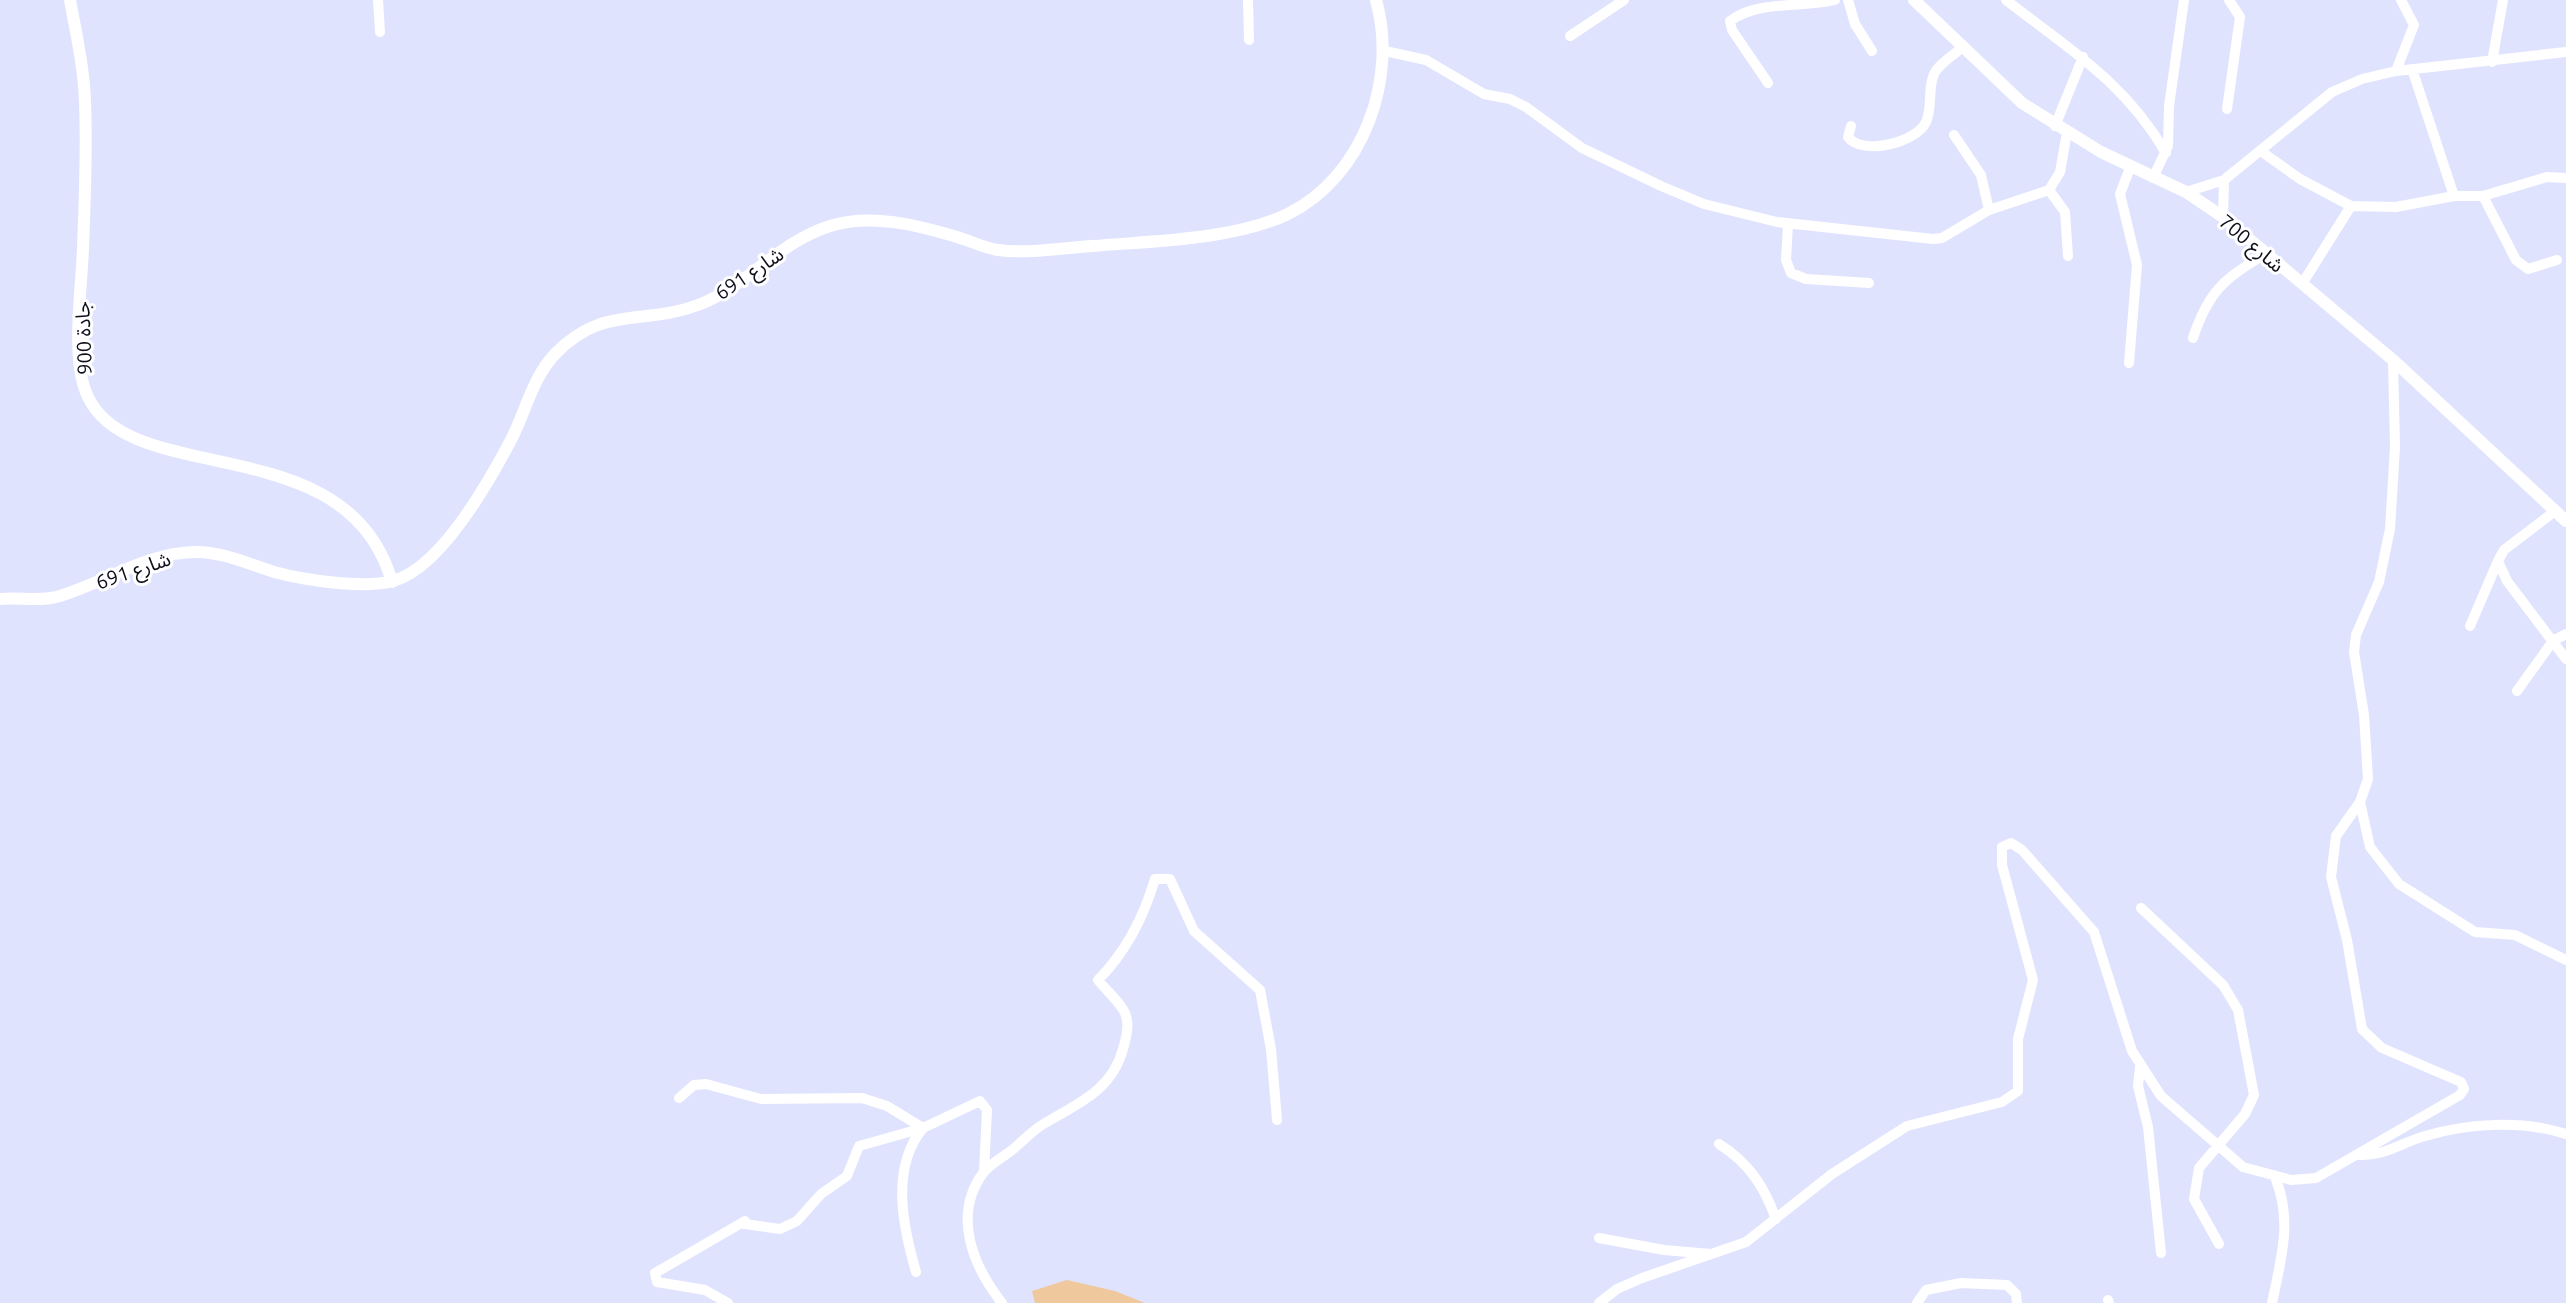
<svg xmlns="http://www.w3.org/2000/svg" width="2566" height="1303" font-family="Ubuntu,'Noto Sans Arabic',sans-serif">
<style>
.green{fill:#efc89e}
.lines{fill:none;stroke-linecap:round;stroke-linejoin:round}
.minor{stroke:#fff;stroke-width:10}
.major{stroke:#fff;stroke-width:12}
.labels{text-anchor:middle;dominant-baseline:central;stroke-width:6;stroke-linejoin:round;paint-order:stroke}
.street-label{font-size:20px;fill:#0d0e19;stroke:#fff}
</style>
<rect width="100%" height="100%" fill="#e0e3fe"/>
<path class="green" d="M1067,1280l48,11 30,12h-110l-3,-12z"/>
<g class="lines">
<path class="minor" d="M378,0l2,32
M1248,0l1,40
M1848,0l7,24 17,27
M2006,0c63,49 119,82 160,153
M1570,36l54,-36
M1385,51l41,9 58,34 26,5 16,8 56,41 79,38 43,18 73,18 156,17 9,-1 47,-28 60,-20 11,-18 7,-40
M2492,62l11,-62
M2412,69l42,127
M2396,71l18,-46 -13,-25
M1768,83l-36,-53 -2,-9c28,-21 72,-13 105,-21
M2227,109l13,-92 -11,-17
M1851,126l-3,11c14,19 68,6 78,-15 7,-15 1,-35 9,-50 6,-10 20,-18 28,-25
M2055,126l28,-69
M1954,135l27,40 8,35
M2262,152l38,27 51,27 45,1 58,-11h29l64,-19 19,1
M2153,178l15,-32 1,-40 15,-106
M2049,190l16,22 3,44
M2186,192l38,-12 108,-88 30,-13 34,-8 170,-19
M2483,196l33,64 12,9 29,-9
M2223,217l1,-37
M1788,224l-2,36 5,13 15,6 63,4
M2302,284l49,-78
M2193,338c15,-46 32,-61 73,-84
M2129,363l8,-98 -17,-71 10,-26
M2555,511l-51,39 -6,11 9,20 59,78
M2470,626l28,-65
M2517,691l36,-50 13,-7
M2360,802l10,45 29,37 76,48 40,3 51,25
M2141,908l82,77 15,25 16,85 -9,19 -46,54 -5,31 25,45
M2140,1067l-2,19 10,41 13,126
M679,1098l15,-13 12,-1 55,15 101,-1 25,8 36,22c-33,40 -20,99 -7,144
M1719,1144c30,19 45,42 57,75
M2361,1155c24,1 42,-13 64,-19 44,-13 97,-16 141,-2
M1599,1238l65,12 47,4
M2108,1300l1,3
M728,1303l-23,-13 -48,-8 -2,-9 90,-52v3l35,5 17,-8 24,-27 26,-18 12,-30 64,-18 57,-27 7,9 -3,62
M1002,1303c-29,-37 -50,-87 -19,-130 7,-9 20,-16 29,-23 11,-9 21,-20 33,-27 34,-20 67,-33 78,-74 3,-11 7,-24 2,-36 -5,-11 -19,-23 -27,-33 28,-28 46,-64 57,-101h15l24,52 66,59 11,59 6,71
M1599,1303l18,-14 25,-11 104,-36 86,-68 75,-48 95,-24 16,-11v-52l15,-59 -31,-115v-18l9,-4 11,7 72,82 38,119 29,45 82,71 48,13 25,-2 144,-83 4,-6 -3,-7 -79,-34 -20,-19 -15,-89 -16,-63 5,-41 24,-34 8,-23 -4,-64 -10,-63 2,-17 23,-53 11,-53 5,-82 -2,-87
M1917,1303l9,-13 35,-7 46,2 9,9 1,9
M2272,1303c9,-44 21,-82 3,-126"/>
<path class="major" d="M70,0c6,33 14,68 15,102 2,48 0,97 -2,145 -1,41 -13,113 5,150 44,93 260,29 304,185
M1914,0l108,103 79,49 85,40 37,25 170,143 173,161
M0,599c20,-2 41,3 60,-3 46,-14 89,-45 139,-44 26,1 50,12 75,20 30,8 89,17 119,9 48,-13 97,-101 119,-143 14,-28 21,-61 43,-84 48,-50 88,-28 143,-49 46,-17 81,-63 132,-79 41,-13 87,-1 127,11 14,4 27,11 41,13 31,4 64,-2 95,-4 59,-5 141,-6 195,-32 76,-38 110,-136 88,-214"/>
</g>
<g class="labels">
<g class="street-label">
<text transform="translate(2252 243) rotate(40)">شارع 700</text>
<text transform="translate(749 273) rotate(-34)">شارع 691</text>
<text transform="translate(83 338) rotate(-92)">جادة 900</text>
<text transform="translate(133 570) rotate(-19)">شارع 691</text>
</g>
</g>
</svg>
